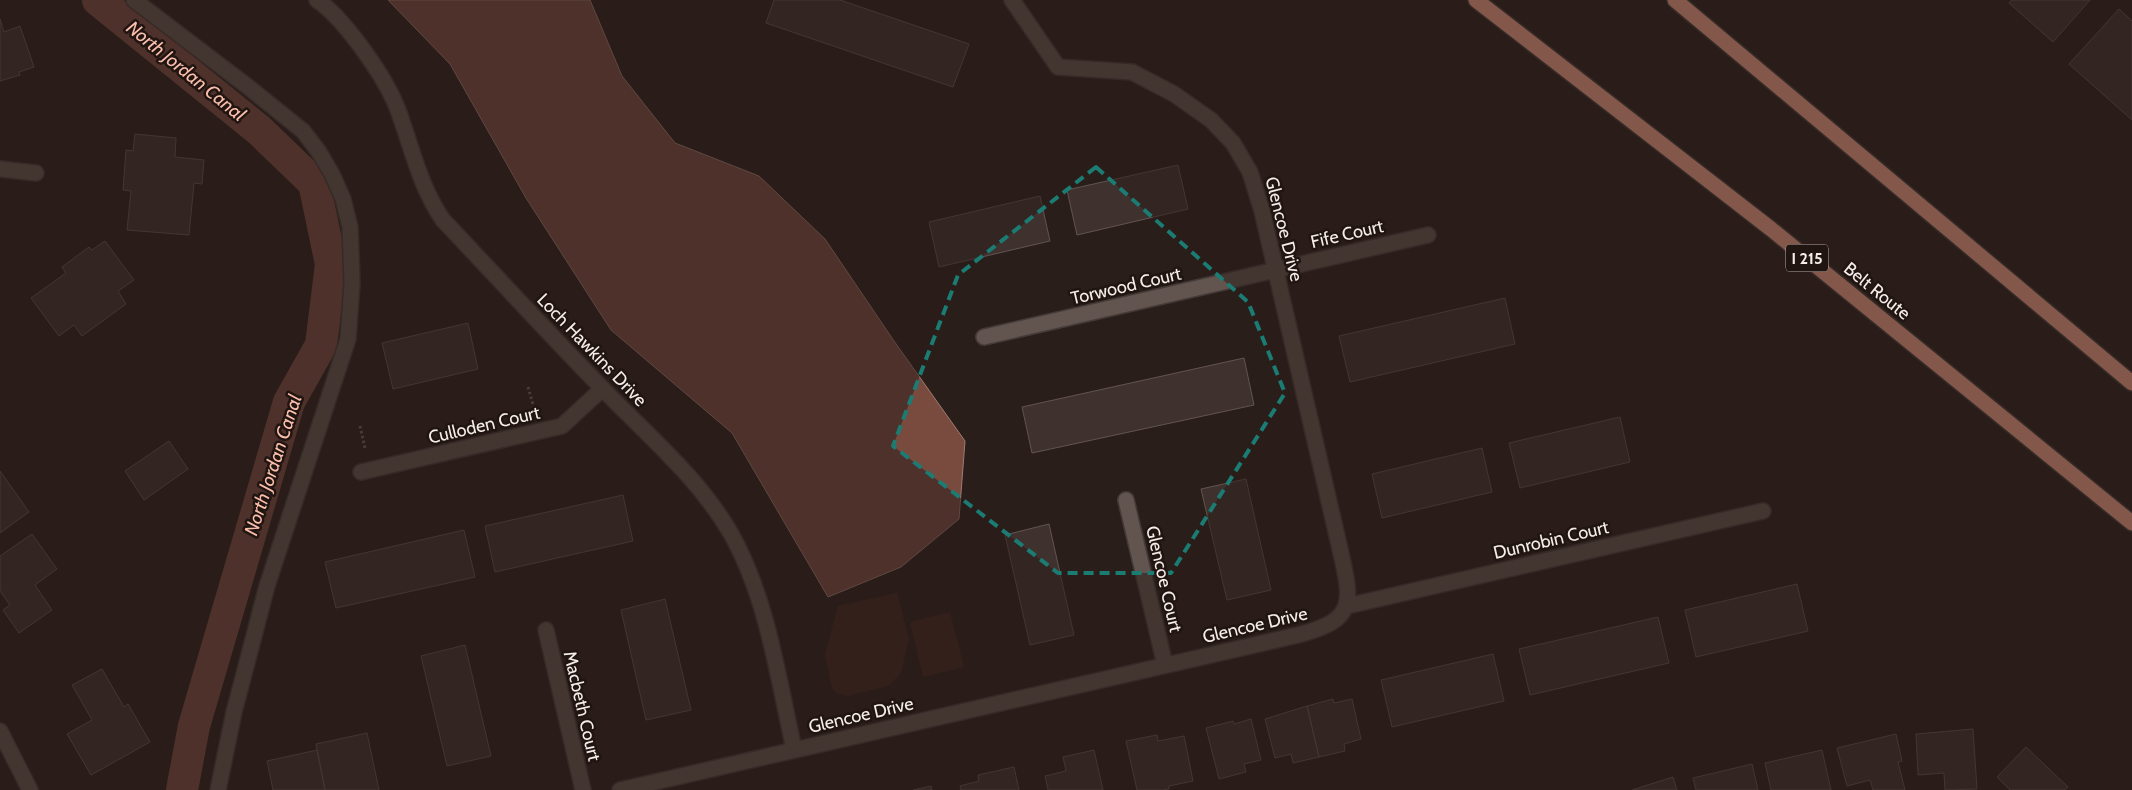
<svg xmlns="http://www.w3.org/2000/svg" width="2132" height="790" font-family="Cabin,sans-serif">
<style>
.green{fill:#3f241c}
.water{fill:#784b3e;stroke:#9e7c72}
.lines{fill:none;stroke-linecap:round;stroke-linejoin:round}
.canal{stroke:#784b3e;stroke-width:32}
.building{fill:#3f322e;stroke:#625450}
.lane-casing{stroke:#443a38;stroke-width:18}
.street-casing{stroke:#443a38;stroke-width:18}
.highway-casing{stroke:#443a38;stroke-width:18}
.path{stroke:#6e635f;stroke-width:3;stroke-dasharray:2.5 2.5;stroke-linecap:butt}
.lane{stroke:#62544f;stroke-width:15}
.street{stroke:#62544f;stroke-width:15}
.highway{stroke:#ef9d85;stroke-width:15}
.marked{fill:none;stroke:#1b7c74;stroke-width:4;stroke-dasharray:10 6;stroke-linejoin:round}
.labels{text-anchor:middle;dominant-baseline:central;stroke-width:5;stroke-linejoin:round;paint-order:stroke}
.shield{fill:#201511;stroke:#b6acaa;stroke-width:1}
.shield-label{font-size:16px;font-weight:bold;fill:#f6edeb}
.street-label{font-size:18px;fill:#f6edeb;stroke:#201511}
.water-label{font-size:19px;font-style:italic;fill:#fcbeac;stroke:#201511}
</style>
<rect width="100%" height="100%" fill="#2a1e1a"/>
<path class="green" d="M897,593l12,46 -8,34 -13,13 -41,10 -11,-3 -4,-5 -7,-34 13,-48z
M950,612l14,55 -41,10 -13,-55z"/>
<path class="water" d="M388,0h202l32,76 53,67 84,33 66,63 69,102 71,100 -6,78 -58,48 -73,30 -96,-164 -121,-103 -85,-132 -76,-134z"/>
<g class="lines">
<path class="canal" d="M98,0l161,130 55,53 17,81 -10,81 -32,57 -95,324 -12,64"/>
</g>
<path class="building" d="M774,0h66l129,44 -16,43 -187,-64z
M2012,0h78l-37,42 -44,-39z
M2119,9l13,12v99l-63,-56z
M0,19l4,13 16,-6 14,41 -15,5 1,3 -20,6z
M135,134l41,4 -1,19 29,3 -2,24 -8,-1 -5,52 -62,-5 4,-39 -8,-1 3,-40 7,1z
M1178,165l10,44 -111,26 -10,-45z
M1040,196l10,45 -111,26 -10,-45z
M105,241l29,39 -16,11 8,13 -44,32 -8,-11 -15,11 -28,-38 35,-25 -4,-6 27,-20 3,3z
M1505,298l10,46 -165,38 -11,-46z
M468,323l10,46 -85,20 -11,-46z
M1244,358l10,47 -222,48 -10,-46z
M1620,417l10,45 -110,26 -11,-45z
M169,441l19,28 -44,31 -19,-29z
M1482,448l10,44 -110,26 -10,-44z
M0,471l29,41 -29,21z
M1246,479l25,111 -44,10 -26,-111z
M623,495l10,46 -138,31 -10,-46z
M1049,524l25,111 -44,10 -25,-110z
M464,530l11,47 -139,31 -11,-46z
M32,534l25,35 -22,16 17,25 -33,23 -16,-23 7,-5 -10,-14v-35z
M1797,584l11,47 -112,26 -11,-47z
M665,599l26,111 -45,10 -25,-110z
M1658,617l11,46 -139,32 -11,-46z
M465,645l26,111 -44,10 -26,-110z
M1493,654l11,47 -112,26 -11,-47z
M102,669l22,38 4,-3 22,38 -59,33 -24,-41 25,-14 -20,-35z
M1333,699l1,4 18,-4 9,40 -17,5 1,7 -26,6 -12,-51z
M1307,706l12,51 -26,6 -2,-9 -16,4 -10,-39z
M1251,719l10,41 -17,4 2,8 -27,7 -13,-51 27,-7 1,3z
M1973,729l4,60 -32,1 -1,-17 -26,2 -2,-41z
M367,733l12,57h-54l-9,-46z
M1896,734l6,27 -4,1 7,28h-32l-3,-10 -23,6 -10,-38z
M1157,735l1,6 26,-5 9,45 -24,5v3l-6,1h-26l-11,-49z
M2026,747l42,40 -3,3h-55l-13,-13z
M317,750l8,40h-52l-6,-29z
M1094,750l9,40h-55l-3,-14 21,-5 -3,-14z
M1822,750l9,40h-60l-6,-27z
M1752,764l6,26h-62l-3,-12z
M1014,767l5,23h-58l-1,-4 19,-5 -1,-6z
M1673,777l4,13h-45z
M931,786l1,4h-19z"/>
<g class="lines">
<defs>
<path id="lane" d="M134,0l113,86 56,45 16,21 13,22 11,25 7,28 2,56 -4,56 -81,247 -33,126 -16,78"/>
<path id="street" d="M317,0c28,19 69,78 81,110 14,38 22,77 45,110 53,56 105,113 159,168 44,46 95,88 128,144 37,64 48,146 64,217
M0,169l36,4
M984,337l444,-102
M361,472l201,-46 40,-37
M1126,500l39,165
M1347,606l416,-95
M546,630l37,160
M0,731l30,59
M620,790l678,-155c59,-15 54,-33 42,-86l-78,-338 -12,-39 -17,-29 -22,-23 -37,-26 -42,-22 -74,-5 -46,-67"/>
<path id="highway" d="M1476,0l295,229 361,294
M1675,0l457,383"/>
</defs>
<use href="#lane" class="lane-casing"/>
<use href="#street" class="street-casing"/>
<use href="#highway" class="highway-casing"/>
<path class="path" d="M528,387l6,21
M360,426l5,22"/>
<use href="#lane" class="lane"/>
<use href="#street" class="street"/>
<use href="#highway" class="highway"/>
</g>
<path d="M0 0H2132V790H0ZM1096,167l152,135 37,91 -114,180h-113l-165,-127 65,-171z" fill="#2a1e1a" fill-opacity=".55" fill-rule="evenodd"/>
<path class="marked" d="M1096,167l152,135 37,91 -114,180h-113l-165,-127 65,-171z"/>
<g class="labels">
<rect class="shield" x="1786" y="244.5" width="42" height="27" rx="4"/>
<g class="shield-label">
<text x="1807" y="258">I 215</text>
</g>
<g class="street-label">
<text transform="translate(1284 229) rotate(76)">Glencoe Drive</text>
<text transform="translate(1347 234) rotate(-13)">Fife Court</text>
<text transform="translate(1126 286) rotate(-13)">Torwood Court</text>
<text transform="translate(1877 291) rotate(39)">Belt Route</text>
<text transform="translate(592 350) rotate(46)">Loch Hawkins Drive</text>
<text transform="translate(484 425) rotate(-13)">Culloden Court</text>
<text transform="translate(1551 540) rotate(-13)">Dunrobin Court</text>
<text transform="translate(1164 579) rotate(77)">Glencoe Court</text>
<text transform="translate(1255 625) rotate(-13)">Glencoe Drive</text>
<text transform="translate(582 706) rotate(77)">Macbeth Court</text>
<text transform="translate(861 715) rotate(-13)">Glencoe Drive</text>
</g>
<g class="water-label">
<text transform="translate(186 71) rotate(39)">North Jordan Canal</text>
<text transform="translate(273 465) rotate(-72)">North Jordan Canal</text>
</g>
</g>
</svg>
